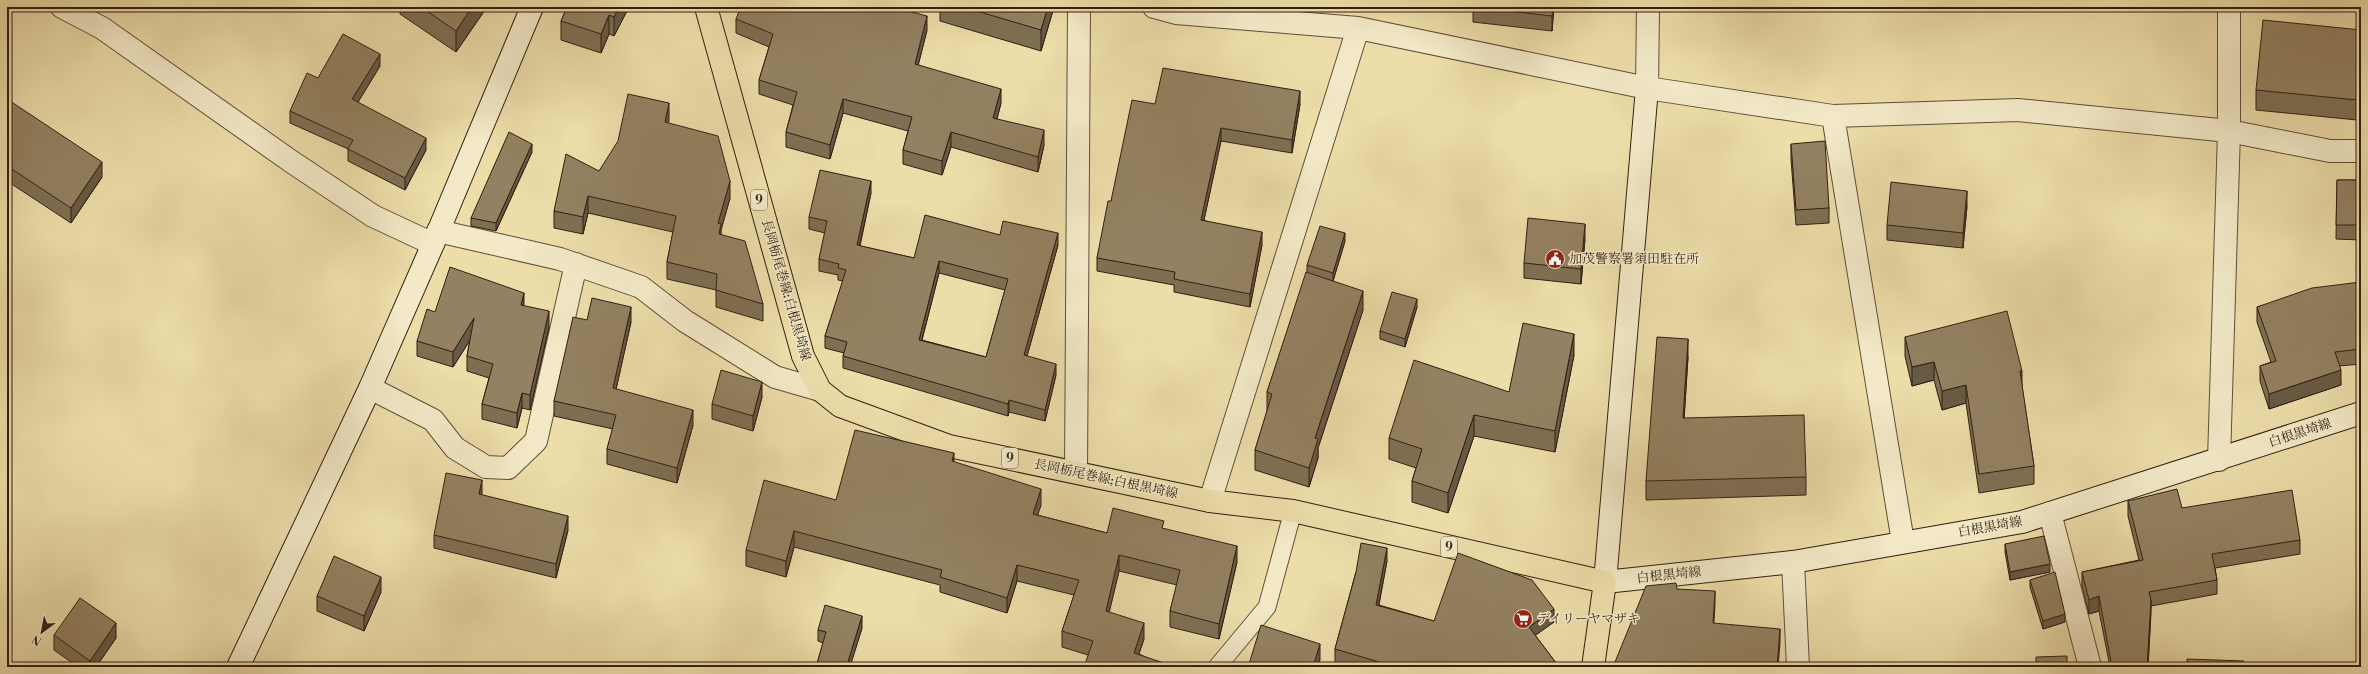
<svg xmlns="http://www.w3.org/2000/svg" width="2368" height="674" font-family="'Libre Bodoni','Noto Serif JP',serif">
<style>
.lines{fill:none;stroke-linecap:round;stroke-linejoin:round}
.lane-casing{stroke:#604e38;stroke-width:19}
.street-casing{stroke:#604e38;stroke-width:24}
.secondary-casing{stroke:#321e12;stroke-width:24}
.primary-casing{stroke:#321e12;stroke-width:24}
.lane{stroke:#f3e9c7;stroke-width:17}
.street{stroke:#f3e9c7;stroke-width:22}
.secondary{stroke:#f3e9c7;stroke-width:22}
.primary{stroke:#ecdda9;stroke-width:22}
.wall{fill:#7e6f53;stroke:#321e12;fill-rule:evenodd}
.shaded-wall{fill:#675a44;stroke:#321e12}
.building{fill:#938161;stroke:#321e12;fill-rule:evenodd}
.labels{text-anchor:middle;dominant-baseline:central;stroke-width:3;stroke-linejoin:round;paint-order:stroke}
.shield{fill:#f3e9c7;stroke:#6c5b48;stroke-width:1}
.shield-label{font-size:12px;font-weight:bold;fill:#321e12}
.poi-label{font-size:13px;fill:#321e12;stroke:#f3e9c7;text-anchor:start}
.street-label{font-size:13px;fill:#321e12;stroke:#f3e9c7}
</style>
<rect width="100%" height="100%" fill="#ecdda9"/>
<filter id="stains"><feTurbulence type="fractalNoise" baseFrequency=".005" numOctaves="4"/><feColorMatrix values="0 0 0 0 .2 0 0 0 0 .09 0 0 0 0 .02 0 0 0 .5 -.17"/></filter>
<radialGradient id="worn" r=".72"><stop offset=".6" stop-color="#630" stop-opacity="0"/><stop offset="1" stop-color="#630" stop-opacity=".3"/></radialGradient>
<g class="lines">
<defs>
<path id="lane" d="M1217,667l50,-60 26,-96"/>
<path id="street" d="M62,7l40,21 190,134 81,54 60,28
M1154,7l22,6 182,15 289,60 186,28 185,-6 211,21 101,20h31
M1647,88l1,-81
M1833,116l70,426
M438,231l122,28 81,28 44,34 90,56 45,13
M370,388l63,32 22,28 31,19 22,1 28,-27 40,-177
M2219,460l10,-329v-124
M1076,471l3,-464
M1210,501l148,-473
M2050,513l40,154
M1793,562l5,105"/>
<path id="secondary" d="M1647,88l-42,494 188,-20 229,-40 339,-109
M238,667l132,-279 63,-144 99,-237"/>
<path id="primary" d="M706,7l97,349 17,34 20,16 109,40 261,55 83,10 312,71 -12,85"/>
</defs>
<use href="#lane" class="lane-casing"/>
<use href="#street" class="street-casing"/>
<use href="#secondary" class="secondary-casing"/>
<use href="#primary" class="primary-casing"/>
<use href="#lane" class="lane"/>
<use href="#street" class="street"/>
<use href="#secondary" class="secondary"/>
<use href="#primary" class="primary"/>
</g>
<path class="wall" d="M400,7h87l-31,45 -56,-38z
M567,7h62l-15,29 -5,-2 -8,19 -40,-13v-19z
M940,7h114l-13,44 -101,-30z
M1473,7h81l-2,24 -79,-9z
M736,19l191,11 -9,35 83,38 -4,16 47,26 -6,27 -87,-25 -9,28 -39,-11v-14l5,-19 -65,-18 -13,46 -44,-12v-15l7,-27 -34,-11v-14l10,-33 -33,-14z
M2361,30l-4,90 -101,-10v-20z
M380,66l-22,36 68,48 -21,40 -57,-29v-12l-58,-26v-12l28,-33z
M7,99l95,78 -31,46 -64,-42z
M1155,104h145l-8,49 -71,-12 -17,79 58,25 -12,62 -76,-15v-7l-77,-14v-13l14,-57z
M669,120l-1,3 62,75 -9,32v5l42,69v17l-47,-14v-17l-49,-11v-17l6,-30 -85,-19 -5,21 -29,-6v-17z
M1791,144l38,64v15l-33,2 -5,-66z
M532,152l-36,79 -25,-5v-8z
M2337,180h24v60l-25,-1z
M871,193l-11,53 54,12 86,-23 58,10 -31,111 29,19 -11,46 -36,-9 -1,4 -165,-48v-12l1,-3 -19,-5v-12l18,-55 -5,-1v-5l-19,-4v-12l6,-26 -16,-4v-12zM939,273l66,17 -19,67 -64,-17z
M1967,206l-4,42 -76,-8v-15z
M1585,239l-4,45 -57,-6v-15z
M1345,241l-12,40 30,29 -45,138v10l-9,29 -54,-17v-20l12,-38v-20l40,-119v-8z
M2361,282v82l-22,2 2,19 -72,24 -9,-28v-15l11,-4 -14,-40v-15z
M524,306l25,21 -19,83 -8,-2 -5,20 -35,-9v-15l7,-26 -22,-7v-15l3,-16 -17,27 -36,-11v-15z
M1417,307l-12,40 -25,-8v-8z
M587,320l44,2 -15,67 77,36 -16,58 -70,-19v-15l6,-20 -59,-13v-15z
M1905,337l117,50 12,79v18l-55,9 -13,-90 -24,7 -8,-30 -22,6 -7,-30z
M1574,355l-19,97 -81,-16 -26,77 -36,-11v-21l4,-13 -27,-9v-21l120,-46z
M1688,357l-4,61 122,59v18l-160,5v-19z
M762,397l-9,34 -41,-12v-15z
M954,462l87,43 -4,10 70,18 57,-4 73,33 -18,77 -49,-12v-16l7,-26 -58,-14 -10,41 35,27 -5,15 28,13 -79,-12 -26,-8v-16l12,-36 -57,-14 -10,32 -67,-21v-7l-146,-38 -8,30 -40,-11v-16l90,-50z
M482,494l-1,1 87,35 -12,48 -122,-30v-13z
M2128,501l54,7 118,32v14l-85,14 2,12v14l-66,12 -3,61h-38l-11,-56 -10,3 -7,-28v-14l57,-12 -11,-44z
M2005,544l45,28 -40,8 -5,-28z
M1387,561l-8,44 55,16 120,1 -19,13 24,32h-209l-15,-4v-14l21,-77z
M2030,580l35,42 -22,7 -13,-42z
M381,592l-17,39 -47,-20v-15z
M862,628l-11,34 -35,5 7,-24 -5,-2v-11z
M54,635l62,3 -20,29h-18l-24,-17z
M1320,659l-2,8h-69v-3z"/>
<path class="shaded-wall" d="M472,7h15l-31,45v-21z
M619,7h10l-15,29v-19z
M1048,7h6l-13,44v-21z
M1553,7h1l-2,24v-15z
M609,15v19l-8,19v-19z
M927,16v14l-12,48v-14z
M380,54v12l-28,46v-13z
M2361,57v21l-4,42v-20z
M1001,89v14l-8,30v-15z
M1300,91v13l-8,49v-13z
M843,99v14l-13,46v-14z
M669,103v17l-4,19v-17z
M1221,128v13l-20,92v-13z
M1044,130v15l-6,27v-15z
M951,132v15l-9,28v-14z
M426,138v12l-21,40v-12z
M532,144v8l-36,79v-8z
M102,162v15l-31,46v-15z
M730,181v17l-9,32v11l-2,10 -1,-28z
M871,181v12l-14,64v-12z
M1967,191v15l-4,42v-15z
M588,196v17l-5,21v-17z
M1585,224v15l-4,45v-15z
M1262,232v13l-12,62v-13z
M1058,233v12l-34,122v-12z
M1345,233v8l-12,40v-8z
M939,261v12l-20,78v-11z
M1363,291v19l-45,138v10l-9,29v-19l6,-30z
M524,293v15l-3,-3z
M1417,299v8l-12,40v-8z
M631,307v15l-18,81v-15z
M549,311v16l-19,83v-15z
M474,318v16l-21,33v-15z
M1574,334v21l-19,97v-21z
M1688,339v18l-5,80v-19z
M1934,362v18l-22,6v-19z
M1056,364v11l-11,46v-11z
M2341,370v15l-72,24v-15z
M2020,371h2v18z
M762,382v15l-9,34v-15z
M1966,385v18l-24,7v-19z
M522,393v15l-5,20v-15z
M1009,400v12l-1,4v-12z
M693,410v15l-16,58v-15z
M1474,415v21l-26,77v-20z
M954,453v16l-2,-8z
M482,480v14l-3,14v-14z
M1041,489v16l-8,25v-16z
M568,516v14l-12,48v-14z
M794,531v16l-8,30v-16z
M1237,546v16l-18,77v-15z
M1387,548v13l-11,57v-13z
M1119,555v16l-13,55v-15z
M2050,564v8l-40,8v-8z
M1017,565v16l-10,32v-15z
M381,577v15l-17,39v-15z
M1715,591v14l-2,32v-14z
M2099,596v15l-10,3v-14z
M2151,600v14l-3,53h-1z
M1554,609v13l-25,18v-13z
M2065,614v8l-22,7v-8z
M862,616v12l-12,39 -2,-5z
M116,623v15l-20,29h-6v-6z
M1144,623v16l-10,28v-14z
M1780,629v14l-2,24h-1z
M1320,644v15l-2,8h-5z"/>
<path class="building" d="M421,7h51l-16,24z
M567,7h52l-5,10 -5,-2 -8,19 -40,-13z
M741,7h152l34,9 -12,48 86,25 -8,29 51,12 -6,27 -87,-25 -9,29 -39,-11 9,-33 -69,-18 -13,46 -44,-13 11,-40 -38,-12 14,-46 -37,-15z
M963,7h85l-7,23z
M1473,7h80l-1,9z
M2263,20l98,10v27l-4,43 -101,-10z
M343,34l37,20 -28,45 74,39 -21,40 -57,-29 5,-9 -63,-29 17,-38 11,5z
M1163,68l137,23 -8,49 -71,-12 -20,92 61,12 -12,62 -76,-15 1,-7 -78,-14 11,-57h3l21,-101 23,4z
M628,94l41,9 -4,19 53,14 12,45 -12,42 3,1 -2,10 26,7 18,63 -47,-14 1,-16 -50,-12 9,-46 -88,-20 -5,21 -29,-6 12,-57 33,17 19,-30z
M7,99l95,63 -31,46 -64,-42z
M509,132l23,12 -36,79 -25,-5z
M1825,141l4,67 -33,2 -5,-66z
M820,170l51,11 -14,64 57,13 11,-43 75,20 3,-14 55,12 -34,122 32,9 -11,46 -36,-10 -1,4 -165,-48 4,-14 -22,-6 21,-66 -8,-2 1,-4 -20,-5 8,-38 -18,-4zM939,261l69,18 -22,78 -67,-17z
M2337,180h24v45h-25z
M1891,182l76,9 -4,42 -76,-8z
M1528,218l57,6 -4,45 -57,-6z
M1320,226l25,7 -12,40 -26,-8z
M450,267l74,26 -3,12 28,6 -19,84 -8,-2 -5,20 -35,-9 11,-40 -26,-8 7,-38 -21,34 -36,-11 10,-32 8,3z
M1306,272l57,19 -48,147 3,1 -9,29 -54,-18 17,-56 -5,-2z
M2361,282v67l-26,3 6,18 -72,24 -9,-28 16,-5 -19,-54 55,-19z
M1392,292l25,7 -12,40 -25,-8z
M592,298l39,9 -18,81 80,22 -16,58 -70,-19 9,-34 -62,-14 19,-84 14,3z
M2007,311l15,60h-2l14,95 -55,8 -13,-89 -24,6 -8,-29 -22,5 -7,-30z
M1523,323l51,11 -19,97 -81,-16 -26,78 -36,-12 10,-32 -33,-11 25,-78 95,32z
M1657,337l31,2 -5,79 121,-3 2,62 -160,4z
M721,370l41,12 -9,34 -41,-12z
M855,430l99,23 -2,8 89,28 -8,25 74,19 6,-25 51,13 -2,7 75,18 -18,78 -49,-13 10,-41 -61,-15 -13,56 38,12 -10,30 33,11 -1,3h-82l9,-26 -31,-10 17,-51 -62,-15 -10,33 -67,-21 2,-7 -148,-39 -8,30 -40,-11 18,-70 72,20z
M446,473l36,7 -3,14 89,22 -12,48 -122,-29z
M2177,489l5,19 110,-18 8,50 -88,14 5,26 -68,12 2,8 -4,67h-35l-13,-71 -10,4 -7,-28 61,-12 -15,-59z
M2044,536l6,28 -40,8 -5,-28z
M1361,543l26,5 -11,57 58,16 24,-68 74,27 22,29 -25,18 30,40h-170v-2l-54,-16 21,-77z
M334,556l47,21 -17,39 -47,-20z
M2055,572l10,42 -22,7 -13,-41z
M1676,583l1,6 38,2 -2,32 67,6 -3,38h-164l33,-81z
M80,598l36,25 -26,38 -36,-26z
M825,605l37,11 -14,46 23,5h-55l10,-35 -8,-2z
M1261,625l59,19 -7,23h-55l-9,-3z
M2067,656v11h-31v-10z
M2187,659l57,2 -1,6h-56z"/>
<defs>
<symbol id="civic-disc" viewBox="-11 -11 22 22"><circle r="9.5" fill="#8f2418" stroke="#f3e9c7"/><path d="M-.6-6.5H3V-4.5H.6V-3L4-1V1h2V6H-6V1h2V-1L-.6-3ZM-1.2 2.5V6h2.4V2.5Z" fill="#fff"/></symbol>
<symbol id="supermarket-disc" viewBox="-11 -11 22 22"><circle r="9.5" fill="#8f2418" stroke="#f3e9c7"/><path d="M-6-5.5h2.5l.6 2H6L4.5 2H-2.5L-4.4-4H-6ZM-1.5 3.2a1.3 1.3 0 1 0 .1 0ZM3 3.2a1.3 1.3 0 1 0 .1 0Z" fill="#fff"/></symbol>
</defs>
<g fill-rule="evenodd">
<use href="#civic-disc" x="1544" y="248" width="22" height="22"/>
<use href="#supermarket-disc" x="1512" y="608" width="22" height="22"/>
</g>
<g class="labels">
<g class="shield">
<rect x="751" y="190" width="16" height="20" rx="3"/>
<rect x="1002" y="448" width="16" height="20" rx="3"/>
<rect x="1441" y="537" width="16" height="20" rx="3"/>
</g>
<g class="shield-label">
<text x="759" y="200">9</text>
<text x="1010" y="458">9</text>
<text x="1449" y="547">9</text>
</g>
<g class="poi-label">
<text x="1569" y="259">加茂警察署須田駐在所</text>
<text x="1537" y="619">デイリーヤマザキ</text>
</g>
<g class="street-label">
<text transform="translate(786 290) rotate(74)">長岡栃尾巻線;白根黒埼線</text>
<text transform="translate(2300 433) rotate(-18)">白根黒埼線</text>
<text transform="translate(1106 479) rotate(12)">長岡栃尾巻線;白根黒埼線</text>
<text transform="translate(1990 527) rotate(-10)">白根黒埼線</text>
<text transform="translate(1669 575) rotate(-6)">白根黒埼線</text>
</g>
</g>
<rect width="2368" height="674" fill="none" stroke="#ecdda9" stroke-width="24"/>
<rect x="8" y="8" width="2352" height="658" fill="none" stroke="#321e12" stroke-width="2"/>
<rect x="12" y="12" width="2344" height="650" fill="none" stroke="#321e12"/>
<g transform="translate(42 632) rotate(212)" stroke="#f3e9c7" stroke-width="3" paint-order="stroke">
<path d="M0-3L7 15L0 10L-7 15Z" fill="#321e12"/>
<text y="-6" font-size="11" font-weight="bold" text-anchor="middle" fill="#321e12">N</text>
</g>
<rect width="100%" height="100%" filter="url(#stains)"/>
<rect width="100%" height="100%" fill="url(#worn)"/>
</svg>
